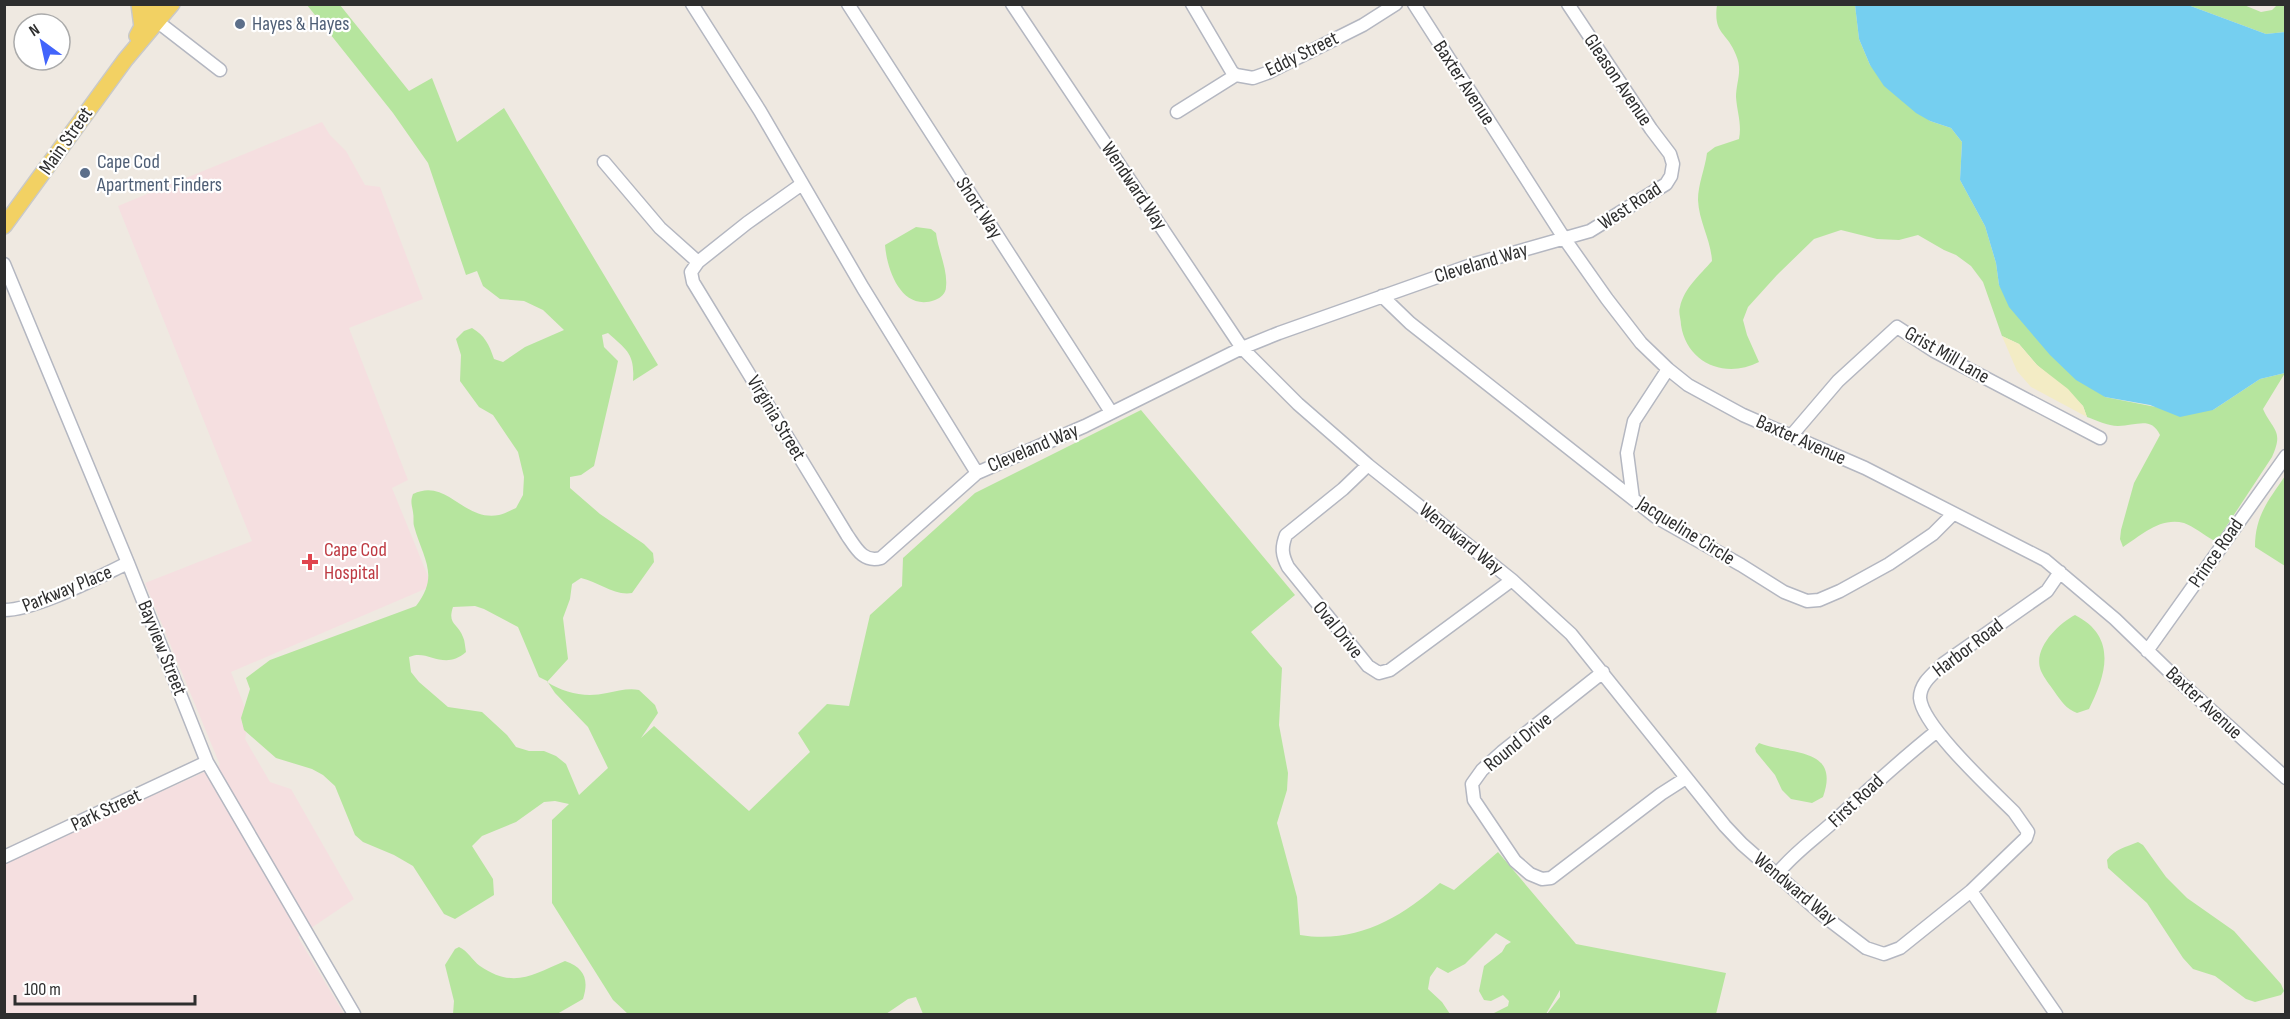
<svg xmlns="http://www.w3.org/2000/svg" width="2290" height="1019" font-family="'Sofia Sans Condensed',sans-serif">
<style>
.medical{fill:#f5dfe0}
.green{fill:#b6e59e;fill-rule:evenodd}
.sand{fill:#f3ecc5}
.water{fill:#75cff0}
.lines{fill:none;stroke-linecap:round;stroke-linejoin:round}
.minor-casing{stroke:#b4b7c1;stroke-width:15}
.major-casing{stroke:#c9c9c9;stroke-width:18}
.minor{stroke:#fff;stroke-width:12}
.major{stroke:#f2d163;stroke-width:15}
.service-dot{fill:#5c6f8a;stroke:#fff;stroke-width:2}
.health-dot{fill:#e0444e;stroke:#fff;stroke-width:2}
.labels{text-anchor:middle;dominant-baseline:central;stroke-width:4.5;stroke-linejoin:round;paint-order:stroke}
.service-label{font-size:20px;fill:#4e5e75;stroke:#fff;text-anchor:start}
.street-label{font-size:20px;fill:#2e2e2e;stroke:#fff}
.health-label{font-size:20px;fill:#be3a42;stroke:#fff;text-anchor:start}
</style>
<rect width="100%" height="100%" fill="#efe9e1"/>
<path class="medical" d="M322,122l8,13 16,16 19,34 15,2 43,112 -74,29 59,152 -16,8 40,98 -201,86 18,46 -4,21 25,43 21,7 63,110 -56,38 46,77h-339l-1,-151 216,-98 -75,-182 107,-42 -134,-335z"/>
<path class="green" d="M307,5h33l69,86 23,-13 25,64 47,-34 154,257 -25,16c2,-27 -6,-31 -25,-48l-6,2 2,12 14,14 -2,10 -22,95 -13,9 -11,2v11l30,26 44,30 9,9 1,9 -22,31c-18,3 -33,-11 -51,-15l-9,6 -2,15 -7,19 5,41 -21,23c18,11 38,16 60,11 11,-2 21,-5 32,-3l16,15 3,8 -17,25 13,-12 95,85 61,-59 -12,-19 29,-29 22,2 21,-91 32,-29 1,-28 72,-65 166,-83 154,185 -44,37 31,36 -3,57 9,48 -1,17 -10,33 20,74 3,38c55,9 100,-16 140,-52l14,7 44,-38 78,92 150,29 -10,41h-169l13,-17v-7l-14,24h-54l16,-8 1,-5 -6,-6 -12,6 -7,-1 -5,-9 5,-25 18,-14 4,-7 5,-3 -15,-9 -31,31 -17,9 -11,-6 -7,10 -2,12 14,13 8,12h-527l-7,-17 -8,2 -22,15h-258l-15,-14 -61,-97v-83l17,-16 -14,-3 -11,1 -28,20 -34,14 -10,10 21,33 1,16 -39,24 -11,-5 -31,-48 -19,-11 -31,-13 -8,-7 -20,-49 -12,-11 -11,-6 -36,-11 -32,-28 -3,-12 9,-29 -4,-11 24,-18 146,-54c24,-31 7,-47 -2,-80 -1,-4 0,-9 -1,-14 -1,-7 -3,-10 0,-18 34,-17 50,28 86,21 6,-1 12,-5 17,-7l7,-13 1,-18 -6,-25 -25,-37 -14,-8 -19,-26 1,-26 -5,-16 8,-8 8,-3c13,8 17,16 22,31l9,3 22,-15 39,-17 -21,-20 -19,-9 -24,-2 -17,-13 -6,-15 -11,4 -38,-112 -35,-50zM453,607l22,-1 9,3 34,18 21,50 8,4 8,12 33,34 20,41 -29,27 -13,-31 -10,-8 -12,-5h-15l-13,-4 -9,-12 -25,-23 -34,-5 -29,-25 -8,-10 -2,-15c19,-9 34,15 57,-5 -1,-5 -1,-11 -3,-15 -5,-14 -16,-12 -10,-30z
M1717,5h138l4,34 11,26 60,56 21,7 11,14 -2,38 25,46 11,37 3,22 106,112 56,11 52,2 47,-31 25,-6 -22,36c10,22 21,21 9,48l-54,82 -5,1c-9,-5 -20,-14 -29,-17 -25,-6 -43,13 -61,24l-3,-8 1,-9 13,-47 26,-48c-9,-19 -24,-9 -42,-9 -10,0 -22,-6 -31,-9l-4,-11 -46,-41 -18,-21 -17,-8 -19,-54 -12,-16 -15,-11 -12,-5 -26,-15 -19,5 -22,-1 -36,-9 -27,9 -37,36 -29,32 -5,13 4,15 12,27c-33,17 -72,2 -78,-37 0,-6 -3,-13 -1,-18 4,-19 20,-32 32,-46 -1,-21 -13,-39 -14,-61 0,-16 7,-31 9,-47l8,-6 24,-8c3,-15 -2,-27 -3,-42 0,-15 7,-26 0,-42 -9,-24 -23,-20 -19,-50z
M2188,5h56l17,7 11,-2 5,-5h8v27l-19,2z
M916,227l15,2 5,4c2,17 12,37 10,54 0,6 -5,11 -11,13 -33,12 -48,-29 -50,-55z
M2285,476v90l-30,-19c0,-31 13,-46 30,-71z
M2075,615c43,22 31,60 14,94l-12,4c-11,-4 -16,-12 -23,-22 -4,-6 -10,-13 -13,-20 -9,-22 17,-47 34,-56z
M1759,743c30,12 82,3 64,54l-11,6 -21,-4 -9,-9 -7,-15 -19,-23 -1,-4z
M2138,842l5,3 23,32 21,21 47,33 47,53 3,7 -3,4 -26,7 -9,-3 -31,-23 -22,-7 -10,-11 -36,-55 -39,-35 -1,-8c8,-11 19,-13 31,-18z
M459,947c9,4 13,13 21,19 34,23 52,9 85,-5 20,7 24,19 18,38l-26,15h-104l1,-13 -9,-36 10,-16z"/>
<path class="sand" d="M2002,336l17,8 18,21 31,24 15,17 4,11 -56,-30 -14,-16z"/>
<path class="water" d="M1855,5h333l78,29 19,-2v341l-25,6 -47,31 -33,7 -30,-12 -45,-8 -29,-17 -26,-25 -41,-48 -10,-22 -3,-22 -11,-37 -25,-46 2,-38 -11,-14 -21,-7 -14,-8 -32,-27 -14,-21 -11,-26z"/>
<g class="lines">
<defs>
<path id="minor" d="M692,4l68,107 103,177 114,185 108,-47 157,-78 37,-15 195,-69 116,-33 76,-47 5,-8 2,-12 -3,-10 -19,-25 -83,-125
M848,4l263,408
M1012,4l230,344 56,56 70,61 144,115 59,54 154,192 17,18 82,72 42,32 18,6 16,-6 71,-57 55,-53 2,-6 -14,-20c-21,-21 -92,-86 -94,-114 0,-15 13,-24 23,-34l104,-73 13,-19
M1192,4l40,68 4,3
M1414,4l150,234 43,61 34,44 27,26 20,16 55,30 122,53 180,92 70,59 65,63 106,96
M158,22l62,48
M1177,112l59,-37 17,3 14,-5 96,-48 33,-21
M604,162l56,66 38,34
M802,184l-55,39 -49,39 -7,10 2,10 154,253c9,13 16,28 34,23l96,-85
M4,264l124,299 79,199 147,252
M1382,296l28,27 246,194 85,48 43,27 23,9 12,-1 21,-9 49,-27 44,-30 20,-20
M1791,436l47,-55 59,-54 37,24 166,87
M1368,465l-25,24 -57,46c-5,13 -4,20 2,32l80,99 11,7 11,-3 122,-90
M1633,499l-6,-46 7,-32 34,-52
M4,610c32,0 94,-33 124,-47
M2147,651l139,-195
M1603,672l-101,80 -20,18 -10,14 2,16 41,61 15,13 12,5 9,-1 110,-84 25,-16
M4,857l203,-95
M1778,873c15,-19 35,-33 54,-50 35,-32 67,-62 105,-92
M1971,891l85,123"/>
<path id="major" d="M139,4l3,23
M137,36l17,-32
M4,226l121,-166 47,-56"/>
</defs>
<use href="#minor" class="minor-casing"/>
<use href="#major" class="major-casing"/>
<use href="#minor" class="minor"/>
<use href="#major" class="major"/>
</g>
<g class="service-dot">
<circle cx="240" cy="24" r="6"/>
<circle cx="85" cy="173" r="6"/>
</g>
<path class="health-dot" d="M307 553h6v6h6v6h-6v6h-6v-6h-6v-6h6z"/>
<g class="labels">
<g class="service-label">
<text x="252" y="24">Hayes &amp; Hayes</text>
<text x="97" y="162">Cape Cod<tspan x="97" dy="23">Apartment Finders</tspan></text>
</g>
<g class="street-label">
<text transform="translate(1302 54) rotate(-26)">Eddy Street</text>
<text transform="translate(1618 80) rotate(56)">Gleason Avenue</text>
<text transform="translate(1464 83) rotate(57)">Baxter Avenue</text>
<text transform="translate(66 141) rotate(-55)">Main Street</text>
<text transform="translate(1134 186) rotate(56)">Wendward Way</text>
<text transform="translate(1630 206) rotate(-33)">West Road</text>
<text transform="translate(979 208) rotate(57)">Short Way</text>
<text transform="translate(1481 263) rotate(-17)">Cleveland Way</text>
<text transform="translate(1947 355) rotate(30)">Grist Mill Lane</text>
<text transform="translate(776 418) rotate(59)">Virginia Street</text>
<text transform="translate(1801 440) rotate(24)">Baxter Avenue</text>
<text transform="translate(1033 448) rotate(-23)">Cleveland Way</text>
<text transform="translate(1686 531) rotate(32)">Jacqueline Circle</text>
<text transform="translate(1461 539) rotate(39)">Wendward Way</text>
<text transform="translate(2216 553) rotate(-55)">Prince Road</text>
<text transform="translate(67 589) rotate(-22)">Parkway Place</text>
<text transform="translate(1338 630) rotate(51)">Oval Drive</text>
<text transform="translate(162 648) rotate(68)">Bayview Street</text>
<text transform="translate(1968 648) rotate(-37)">Harbor Road</text>
<text transform="translate(2204 703) rotate(43)">Baxter Avenue</text>
<text transform="translate(1518 742) rotate(-39)">Round Drive</text>
<text transform="translate(1856 801) rotate(-43)">First Road</text>
<text transform="translate(106 810) rotate(-25)">Park Street</text>
<text transform="translate(1795 889) rotate(40)">Wendward Way</text>
</g>
<g class="health-label">
<text x="324" y="550">Cape Cod<tspan x="324" dy="23">Hospital</tspan></text>
</g>
</g>
<rect width="2290" height="1019" fill="none" stroke="#2e2e2e" stroke-width="12"/>
<g transform="translate(42 42) rotate(327)"><circle r="28" fill="#ffffff" stroke="#ababab" stroke-width="1.5"/>
<path d="M0-4.5L10 22L0 15L-10 22Z" fill="#4264fb"/>
<text y="-9" font-size="16" font-weight="bold" text-anchor="middle" fill="#2e2e2e">N</text>
</g>
<path d="M15 995v9h180v-9" fill="none" stroke="#2e2e2e" stroke-width="3"/>
<text x="24" y="995" font-size="18" fill="#2e2e2e" stroke="#ffffff" stroke-width="4.5" paint-order="stroke">100 m</text>
</svg>
